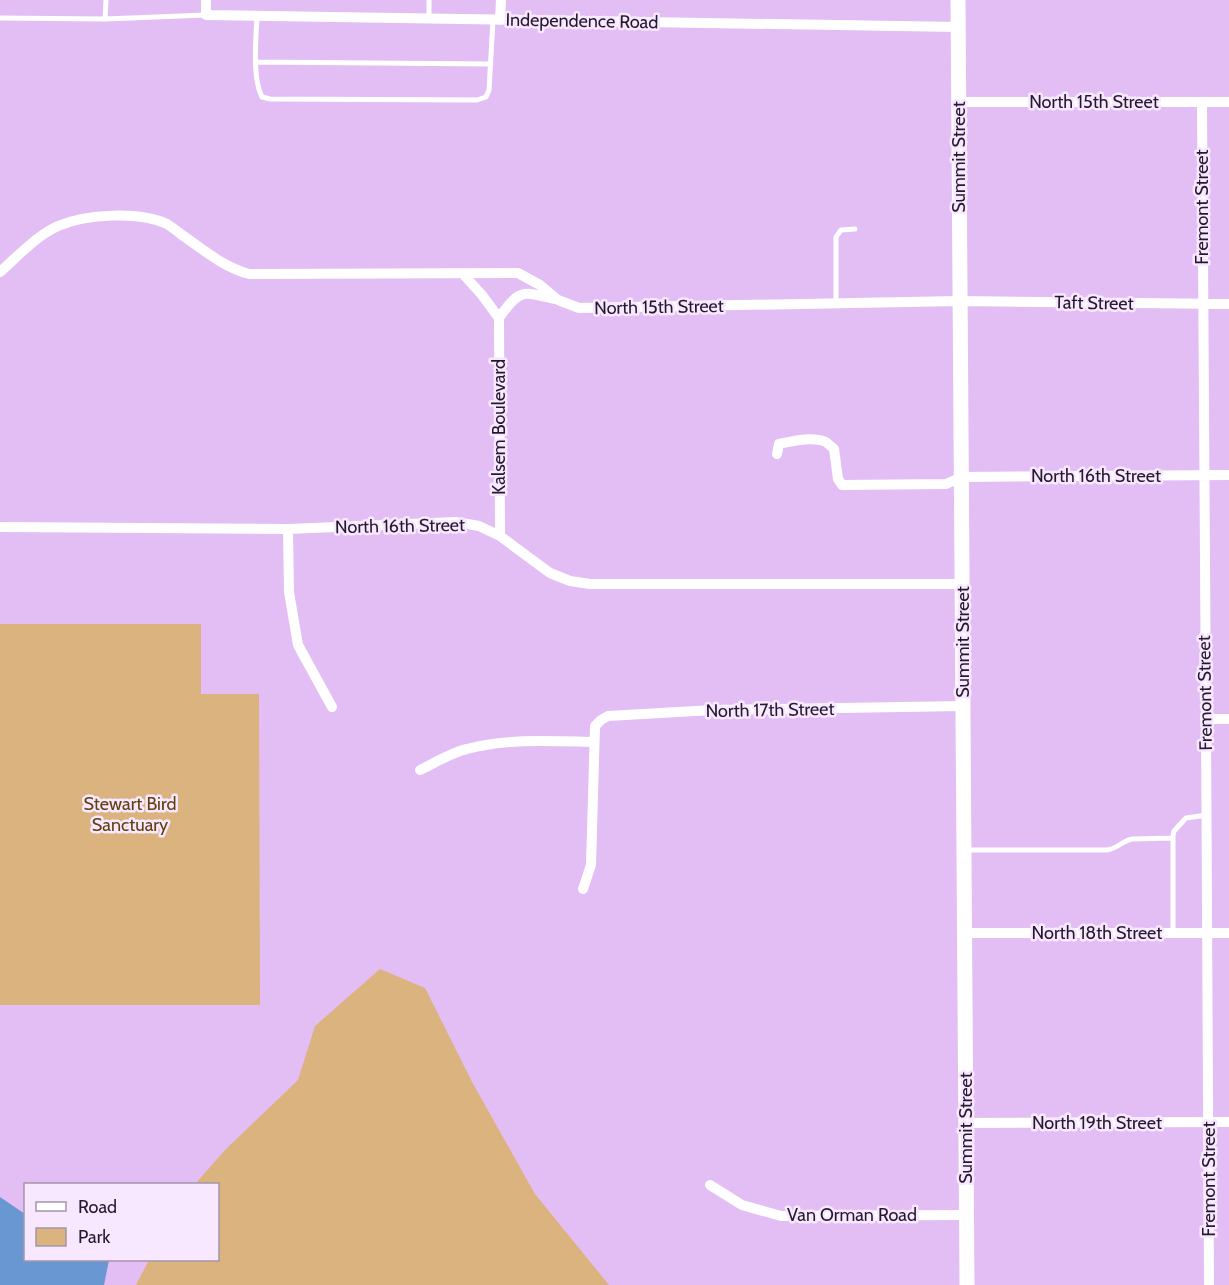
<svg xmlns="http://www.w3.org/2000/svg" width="1229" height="1285" font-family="Cabin,sans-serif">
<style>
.green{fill:#dbb37f}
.water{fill:#6897d2}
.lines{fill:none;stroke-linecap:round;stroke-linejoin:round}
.lane{stroke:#fff;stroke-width:5}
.street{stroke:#fff;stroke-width:10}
.secondary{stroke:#fff;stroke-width:15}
.labels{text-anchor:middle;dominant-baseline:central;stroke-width:5;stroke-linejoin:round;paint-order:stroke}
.street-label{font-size:18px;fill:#27192d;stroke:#f7e8ff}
.park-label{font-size:18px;fill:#61410c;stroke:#f7e8ff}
</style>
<rect width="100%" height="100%" fill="#e2bef5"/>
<path class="green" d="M0,624h201v70h58l1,311h-260z
M380,969l45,19 47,94 63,112 74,91h-473l13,-25h69v-76h-23l31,-35 72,-69 17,-54z"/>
<path class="water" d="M0,1197l25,17 1,46h83l-5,25h-104z"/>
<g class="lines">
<path class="lane" d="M257,16c-1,23 -5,62 5,81l8,2 207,1 9,-3 3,-7 4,-70
M0,18l105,1 101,-4
M105,19l1,-19
M429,19v-19
M256,62l235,2
M836,303v-66l5,-7 14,-1
M966,850h141c10,-1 15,-9 25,-11l41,-1
M1173,933v-97l1,-5 12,-13 21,-3"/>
<path class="street" d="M206,0v15l752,12
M500,20l1,-20
M959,102h270
M1202,102c0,394 8,789 7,1183
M0,272c18,-16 36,-36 58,-46 28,-12 81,-15 109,-2 5,3 10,7 15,11 22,15 41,32 67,39l269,-1 22,12 18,15 21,8 380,-7 270,3
M463,274l19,21 17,23 1,218
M499,318c21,-29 22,-27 56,-19
M777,454l2,-10c14,-3 33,-8 47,-2 1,1 7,6 8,7l4,30 4,6 104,-1 16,-7 267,-2
M0,527l288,2 168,-7 23,4 21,10 50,37 20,8 20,3h373
M288,529l1,63 9,53 34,62
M1205,719h24
M420,770c15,-7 32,-18 47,-21 42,-11 85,-8 127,-7
M583,889l8,-24 4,-139 6,-6 7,-4 105,-6 251,-4
M965,933h264
M965,1123l264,-1
M710,1185l32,20 39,11 185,-1"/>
<path class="secondary" d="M958,0l9,1285"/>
</g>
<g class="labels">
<g class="street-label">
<text transform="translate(582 21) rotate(1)">Independence Road</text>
<text x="1094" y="102">North 15th Street</text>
<text transform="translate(959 157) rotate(-90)">Summit Street</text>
<text transform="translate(1202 207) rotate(-90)">Fremont Street</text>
<text transform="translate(1094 303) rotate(1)">Taft Street</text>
<text transform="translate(659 307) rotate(-1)">North 15th Street</text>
<text transform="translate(499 427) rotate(-90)">Kalsem Boulevard</text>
<text x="1096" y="476">North 16th Street</text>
<text transform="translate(400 526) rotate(-1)">North 16th Street</text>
<text transform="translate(963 642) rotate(-90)">Summit Street</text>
<text transform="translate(1205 693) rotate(-91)">Fremont Street</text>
<text transform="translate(770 710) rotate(-1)">North 17th Street</text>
<text x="1097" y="933">North 18th Street</text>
<text x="1097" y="1123">North 19th Street</text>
<text transform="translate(966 1128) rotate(-90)">Summit Street</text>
<text transform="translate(1209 1179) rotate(-90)">Fremont Street</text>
<text x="852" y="1215">Van Orman Road</text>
</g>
<g class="park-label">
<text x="130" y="804">Stewart Bird<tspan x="130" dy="21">Sanctuary</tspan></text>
</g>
</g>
<rect x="24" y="1183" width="195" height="78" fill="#f7e8ff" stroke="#a495ab" stroke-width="1.5"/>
<rect x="36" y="1202" width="30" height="9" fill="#ffffff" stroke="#a495ab" stroke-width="1.5"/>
<text x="78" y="1213" font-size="18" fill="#27192d">Road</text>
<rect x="36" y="1228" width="30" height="18" fill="#dbb37f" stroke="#a495ab" stroke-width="1.5"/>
<text x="78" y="1243" font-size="18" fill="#27192d">Park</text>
</svg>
